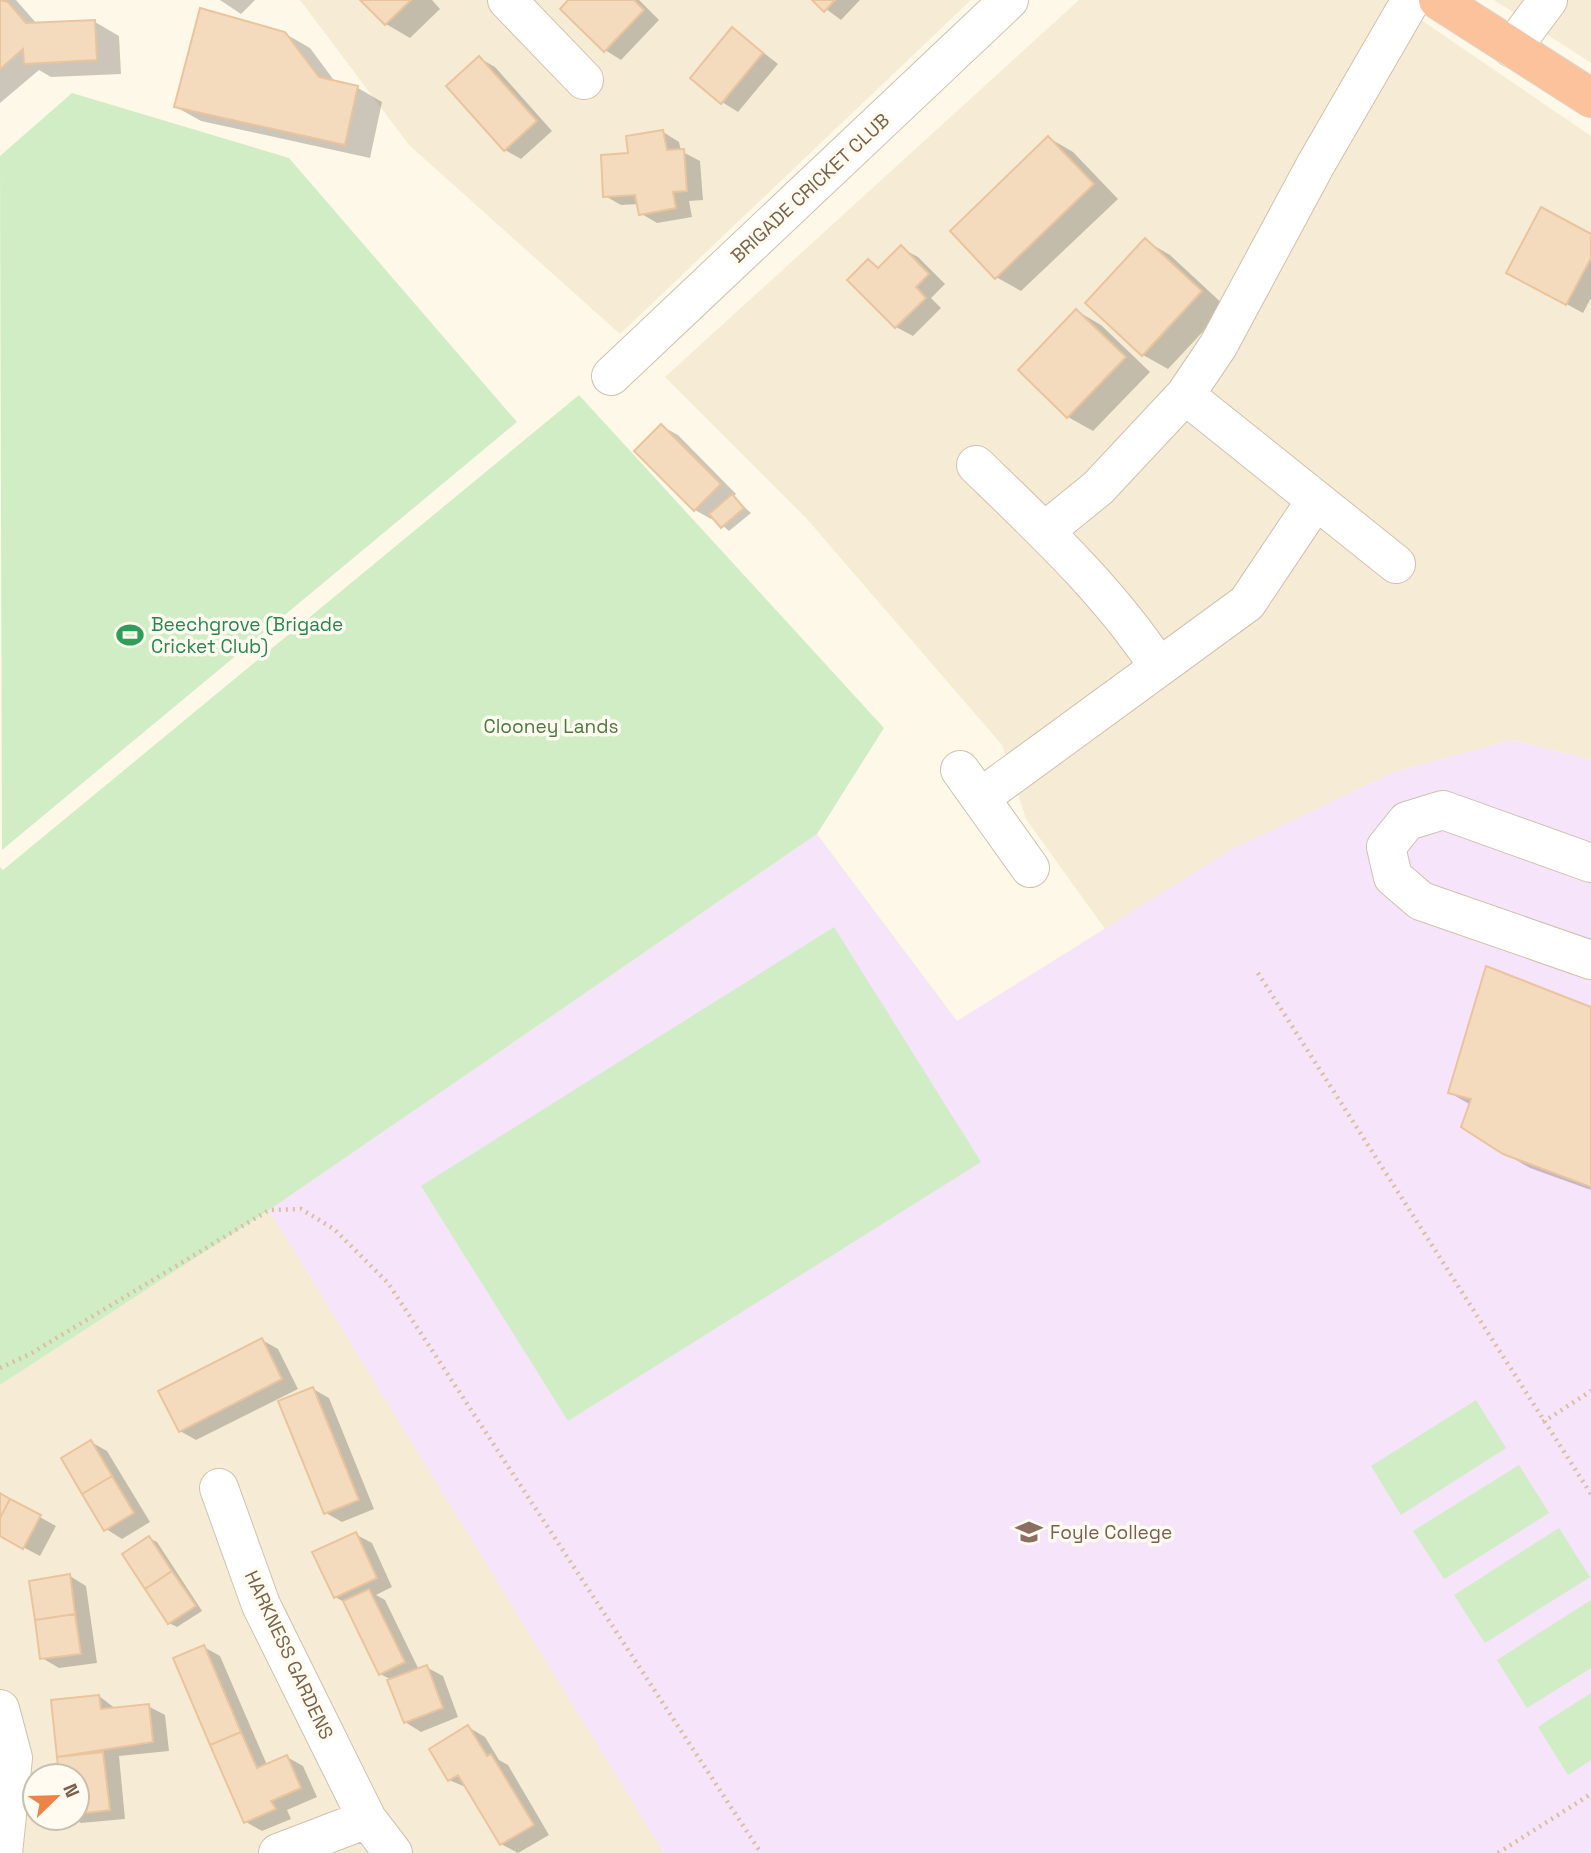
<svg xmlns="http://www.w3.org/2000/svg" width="1591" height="1853" font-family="'Space Grotesk',sans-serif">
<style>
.residential{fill:#f6ecd6;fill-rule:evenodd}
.education{fill:#f5e4fa}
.green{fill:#d0edc5}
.shadow{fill:#0003}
.building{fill:#f5dbbe;stroke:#e9c49d;stroke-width:2}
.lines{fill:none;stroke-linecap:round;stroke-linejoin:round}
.minor-casing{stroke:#d1c1ac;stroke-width:40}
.highway-casing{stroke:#dcd6d0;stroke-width:40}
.path{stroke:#dbbfa0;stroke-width:4.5;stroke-dasharray:2 5;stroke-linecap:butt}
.minor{stroke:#fff;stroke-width:38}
.highway{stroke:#fbc29c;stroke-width:38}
.labels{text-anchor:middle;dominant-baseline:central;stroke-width:7;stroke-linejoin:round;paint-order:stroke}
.street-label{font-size:19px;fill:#7a624a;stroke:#fffbf0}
.leisure-label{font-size:19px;fill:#27864d;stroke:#fffbf0;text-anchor:start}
.park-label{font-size:19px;fill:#477a3e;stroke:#fffbf0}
.education-label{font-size:19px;fill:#785e54;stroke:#fffbf0;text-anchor:start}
</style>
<rect width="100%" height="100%" fill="#fef8e8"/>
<path class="residential" d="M300,0h671l-351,334 -211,-189z
M1079,0h313l199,136v624l-79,-20 -118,32 -160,76 -129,81 -79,-110 -24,-74 -196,-227 -141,-141z
M1494,0h97v63z
M269,1210l395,643h-664v-468zM35,1776h42v42h-42z"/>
<path class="education" d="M1512,740l79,20v1093h-927l-395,-643 548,-376 140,187 277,-173 160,-76z"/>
<path class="green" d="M72,93l217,65 228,264 -515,428 -2,-694z
M579,395l305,333 -67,106 -548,376 -269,175v-518l3,3z
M834,927l147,235 -413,259 -147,-235z
M1476,1400l30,48 -105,67 -30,-49z
M1519,1465l30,48 -105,66 -31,-48z
M1559,1528l31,49 -105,66 -31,-48z
M1591,1600v68l-64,40 -30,-48z
M1591,1693v67l-23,15 -30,-48z"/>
<path class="shadow" d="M0,0h16l21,24 58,-2 24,14 2,38 -70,3 -12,-7 -39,33z
M220,0h35l-14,14z
M363,0h69l8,9 -30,29 -24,-14z
M571,0h68l20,20 -38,40 -16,-10z
M814,0h46l-19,20z
M733,29l45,35 -40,48 -16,-10z
M284,33l26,15 26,35 22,5 24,14 -12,56 -169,-37 -25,-14z
M479,58l16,9 57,64 -31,28 -16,-9z
M663,132l16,10 2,9 19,10 3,39 -14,1 3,16 -35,6 -17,-10 -1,-9 -18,1 -16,-9 25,-41z
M1049,138l24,14 45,47 -97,92 -25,-14z
M1591,236v62l-8,15 -59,-32z
M1146,241l24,14 56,52 -58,62 -25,-14z
M901,248l17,9 27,27 -14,14 10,10 -28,28 -17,-9 -28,-66 12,7z
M1077,311l24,14 49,47 -57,59 -25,-14 -48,-47z
M661,426l17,9 58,59 -3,3 18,16 -22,18 -16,-14 -2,2 -16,-9z
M1591,1009v181l-61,-22 -26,-15 -33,-48 -21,-12z
M262,1340l16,9 20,40 -102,51 -16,-9z
M313,1389l16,9 45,111 -32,13 -16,-9z
M91,1442l16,9 43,71 -28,17 -16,-10z
M0,1495l56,31 -16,30 -40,-21z
M355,1534l17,9 20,44 -16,8 9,5 34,70 7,-3 17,9 15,41 -37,15 -16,-10 -13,-42 -12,-6 -34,-71 -11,-6z
M149,1538l8,4 45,69 -25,16 -8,-4z
M70,1576l16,10 11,77 -38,5 -17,-10z
M204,1647l16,9 47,109 20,-8 16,9 14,31 -30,13 4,9 -29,12 -16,-9z
M99,1696l17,13 32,-3 17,9 4,36 -50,5 6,63 -44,4 -9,-5h5v-42h-16l-8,-75z
M468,1727l17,10 14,23 9,5 41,70 -31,18 -17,-9 -33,-56 -19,-8z"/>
<path class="building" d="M0,0l8,2 18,21 69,-3 2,40 -73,4 -1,-15 -23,20z
M360,0h51l-26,25z
M568,0h66l10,10 -40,42 -44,-43z
M812,0h23l-11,12z
M200,8l85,24 34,45 39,9 -13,59 -171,-38z
M732,27l31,26 -42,51 -31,-26z
M479,56l58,65 -33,30 -58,-65z
M663,130l4,20 17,-1 3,42 -14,1 3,16 -37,7 -4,-20 -32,2 -2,-42 27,-2 -2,-17z
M1048,136l46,48 -99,95 -45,-48z
M1541,207l50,27v24l-25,47 -60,-32z
M1145,238l57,53 -60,65 -57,-53z
M901,245l28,29 -13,13 10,11 -31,30 -48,-48 21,-21 10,9z
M1076,309l50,48 -59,61 -49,-48z
M661,424l60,60 -27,27 -60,-60z
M732,494l12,14 -23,20 -12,-14z
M1486,966l105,41v180l-88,-33 -42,-27 10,-28 -23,-6z
M262,1338l20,41 -103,53 -21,-41z
M313,1387l46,113 -35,14 -46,-113z
M91,1440l21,36 -30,18 -21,-36z
M112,1476l22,37 -30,18 -22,-37z
M0,1493l10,6 -10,19z
M10,1499l31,16 -18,34 -23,-13v-18z
M356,1532l21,46 -43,20 -22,-46z
M149,1536l23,35 -27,18 -23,-35z
M172,1571l24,35 -28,18 -23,-35z
M70,1574l5,40 -40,6 -6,-39z
M369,1589l36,73 -26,13 -36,-74z
M75,1614l6,40 -41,5 -5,-39z
M204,1645l37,87 -31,13 -37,-87z
M427,1665l16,43 -39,15 -17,-43z
M99,1695l2,14 48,-5 4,38 -96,15 -6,-57z
M468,1725l19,31 4,-2 43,71 -34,20 -42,-70 -10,6 -19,-32z
M241,1732l16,36 30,-13 14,33 -30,13 5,8 -32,14 -34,-78z
M103,1752l7,58 -33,4v-38h-18l-2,-19z"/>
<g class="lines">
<defs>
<path id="minor" d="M507,0l77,80
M1512,48l36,-48
M611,376l398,-376
M1185,395l211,169
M976,465c64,62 133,126 182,201
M1045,531l53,-43 87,-93 33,-49 98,-182 95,-164
M960,770l70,98
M980,798l267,-195 69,-103
M1591,863l-148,-53 -36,11 -21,26 7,30 28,24 170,59
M219,1488l42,117 106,214 26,34
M0,1709l13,49 -10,95
M278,1853l89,-34"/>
<path id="highway" d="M1438,0l153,98"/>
</defs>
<use href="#minor" class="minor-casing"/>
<use href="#highway" class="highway-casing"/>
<path class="path" d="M1258,973l333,521
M0,1368l30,-14 239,-144 32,-1 33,20 54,54 373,570
M1543,1422l48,-31
M1498,1853l93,-59"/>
<use href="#minor" class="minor"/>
<use href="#highway" class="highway"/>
</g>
<defs>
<symbol id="stadium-bare" viewBox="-9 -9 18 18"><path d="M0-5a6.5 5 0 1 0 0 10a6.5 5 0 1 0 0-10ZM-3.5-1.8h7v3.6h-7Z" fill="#2e9e5b" stroke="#fffbf0" stroke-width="2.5" paint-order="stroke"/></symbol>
<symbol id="school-bare" viewBox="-9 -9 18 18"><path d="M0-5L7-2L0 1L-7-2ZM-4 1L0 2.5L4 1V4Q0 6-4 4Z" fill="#8d6e63" stroke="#fffbf0" stroke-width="2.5" paint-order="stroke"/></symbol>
</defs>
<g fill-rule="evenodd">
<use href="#stadium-bare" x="111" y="616" width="38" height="38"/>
<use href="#school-bare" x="1010" y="1513" width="38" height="38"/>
</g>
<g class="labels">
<g class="street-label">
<text transform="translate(810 188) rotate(-43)">BRIGADE CRICKET CLUB</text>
<text transform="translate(289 1655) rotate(65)">HARKNESS GARDENS</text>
</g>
<g class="leisure-label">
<text x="151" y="624">Beechgrove (Brigade<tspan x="151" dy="22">Cricket Club)</tspan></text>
</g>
<g class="park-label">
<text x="551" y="726">Clooney Lands</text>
</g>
<g class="education-label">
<text x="1050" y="1532">Foyle College</text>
</g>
</g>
<g transform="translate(56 1797) rotate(67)"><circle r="33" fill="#fffbf0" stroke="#cabeae" stroke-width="2"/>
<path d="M0-5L12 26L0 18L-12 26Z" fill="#ee8347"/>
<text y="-10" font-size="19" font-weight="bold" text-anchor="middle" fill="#7a624a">N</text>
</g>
</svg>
